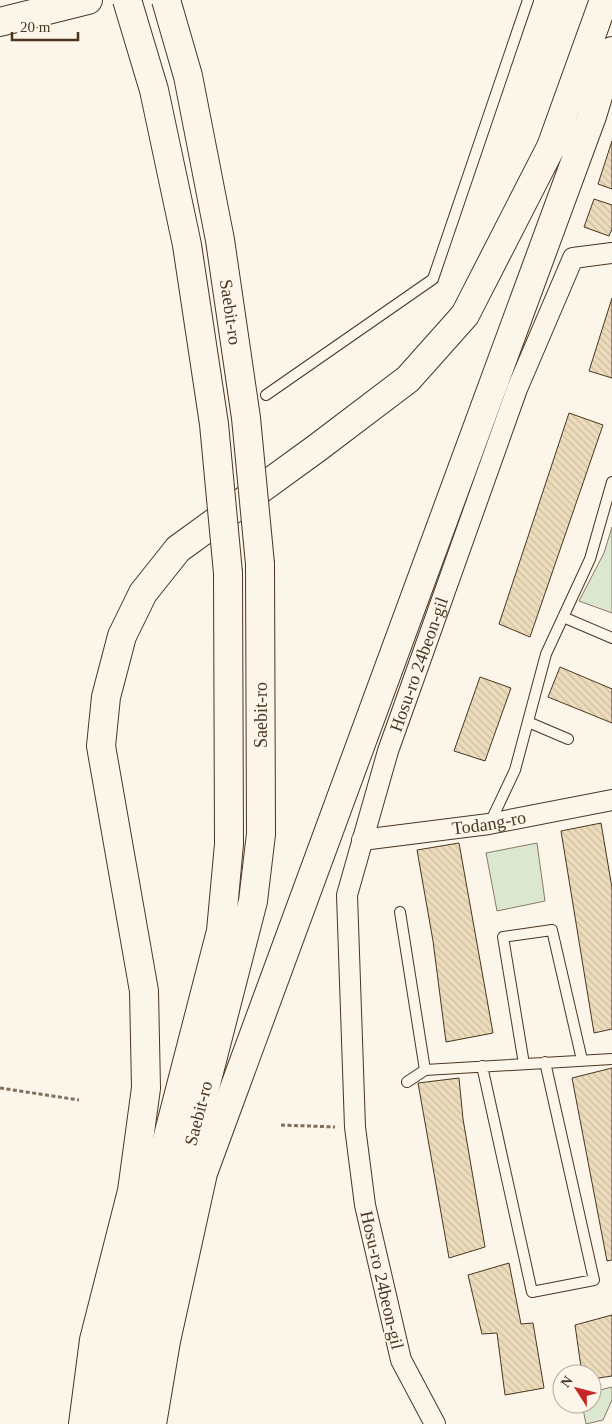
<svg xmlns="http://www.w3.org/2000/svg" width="612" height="1424" font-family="'Times New Roman',serif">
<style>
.park{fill:#dce7d0;stroke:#887966}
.building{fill:url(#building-back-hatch);stroke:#4a3520}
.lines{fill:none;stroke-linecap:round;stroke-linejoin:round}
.lane-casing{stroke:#4a3520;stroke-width:12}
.street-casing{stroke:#4a3520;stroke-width:22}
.primary-casing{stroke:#4a3520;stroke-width:30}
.highway-casing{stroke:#4a3520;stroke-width:30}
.path{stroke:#7f6f5c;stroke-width:3;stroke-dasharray:4 2.5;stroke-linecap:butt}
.lane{stroke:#fbf6e9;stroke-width:10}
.street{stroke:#fbf6e9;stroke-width:20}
.primary{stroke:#fbf6e9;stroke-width:28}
.highway{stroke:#fbf6e9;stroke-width:28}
.highway-bridge-casing{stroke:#4a3520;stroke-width:30;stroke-linecap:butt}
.highway-bridge{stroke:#fbf6e9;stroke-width:28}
.labels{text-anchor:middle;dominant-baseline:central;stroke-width:4;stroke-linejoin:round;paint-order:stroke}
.street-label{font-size:18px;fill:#4a3520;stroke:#fbf6e9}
</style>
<defs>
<pattern id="building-back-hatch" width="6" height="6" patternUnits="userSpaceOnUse" patternTransform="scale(1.25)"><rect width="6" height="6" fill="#ecdcbc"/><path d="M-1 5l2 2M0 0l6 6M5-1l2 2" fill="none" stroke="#ccbda1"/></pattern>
</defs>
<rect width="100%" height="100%" fill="#fbf6e9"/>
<path class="park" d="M612,527v86l-33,-12 25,-48z
M537,843l8,58 -48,10 -11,-58z
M612,1387v13l-9,20 -17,4 -4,-20h10v-12z"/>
<path class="building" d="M612,141v48l-14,-5z
M594,199l18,6v24l-3,7 -25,-9z
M612,298v80l-23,-7z
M569,413l34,12 -73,212 -31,-13z
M560,667l52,22v34l-64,-26z
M480,677l31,11 -26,73 -31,-10z
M601,823l11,65v141l-18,4 -33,-202z
M459,843l34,190 -47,9 -13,-101 -16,-91z
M612,1068v192l-5,1 -35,-183z
M459,1078l4,41 22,128 -36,11 -31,-175z
M509,1263l12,61 12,-1 11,65 -39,7 -8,-62 -15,1 -14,-59z
M612,1315v61l-20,3v-5h-10l-7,-49z"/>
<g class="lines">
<defs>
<path id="lane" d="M266,395l167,-116 95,-279
M563,617l49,21
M528,722l40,17
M490,823l25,-53 31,-116 44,-95 22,-77
M400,912l25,158 -18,12
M524,1064l-21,-127 49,-7 30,130
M482,1066l50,226 62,-12 -49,-218
M425,1070l187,-11"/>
<g id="street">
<path id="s1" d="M362,840l127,-16 123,-24"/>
<path id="s2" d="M435,1424l-34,-64 -36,-155 -10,-78 -8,-232 41,-144 129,-362 56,-131 39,-5"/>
</g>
<path id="primary" d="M83,1424l11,-84 38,-149 14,-103 -2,-97 -43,-245 5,-49 16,-61 21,-43 35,-44 139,-101 91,-69 57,-64 86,-168 53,-147
M152,1424l14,-83 37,-168 389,-1057 20,-65"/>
<g id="highway">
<path d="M0,22l88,-22"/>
<path d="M105,1424l10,-67 30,-132 76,-294 8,-87 -1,-271"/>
<path id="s3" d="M128,1424l6,-51 30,-126 89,-346 8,-67 -1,-270"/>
</g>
</defs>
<use href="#lane" class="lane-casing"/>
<use href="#street" class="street-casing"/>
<use href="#primary" class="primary-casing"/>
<use href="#highway" class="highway-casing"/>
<path class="path" d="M0,1088l79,12
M281,1125l54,2"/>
<use href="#lane" class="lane"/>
<use href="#street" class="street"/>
<use href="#primary" class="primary"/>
<use href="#highway" class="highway"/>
<defs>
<g id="highway-bridge">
<path d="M127,0l27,90 33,155 27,179 14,149"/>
<path id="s4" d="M166,0l22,76 32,164 26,178 14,146"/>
</g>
</defs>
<use href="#highway-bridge" class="highway-bridge-casing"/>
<use href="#highway-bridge" class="highway-bridge"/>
</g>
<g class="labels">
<g class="street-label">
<text stroke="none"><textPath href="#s4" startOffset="319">Saebit-ro</textPath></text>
<text stroke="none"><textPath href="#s2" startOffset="784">Hosu-ro 24beon-gil</textPath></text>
<text transform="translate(261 715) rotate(-90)">Saebit-ro</text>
<text stroke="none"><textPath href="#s1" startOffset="128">Todang-ro</textPath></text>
<text stroke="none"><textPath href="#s3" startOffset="319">Saebit-ro</textPath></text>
<text transform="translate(382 1280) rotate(77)">Hosu-ro 24beon-gil</text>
</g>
</g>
<g transform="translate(577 1389) rotate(306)"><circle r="24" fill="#fbf6e9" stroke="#b4a999"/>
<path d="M0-4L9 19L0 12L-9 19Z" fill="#c62828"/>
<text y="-8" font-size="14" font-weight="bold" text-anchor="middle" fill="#4a3520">N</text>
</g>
<path d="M12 32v8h66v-8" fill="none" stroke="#4a3520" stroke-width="2.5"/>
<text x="20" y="32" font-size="15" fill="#4a3520" stroke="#fbf6e9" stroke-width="4" paint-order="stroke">20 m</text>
</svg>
